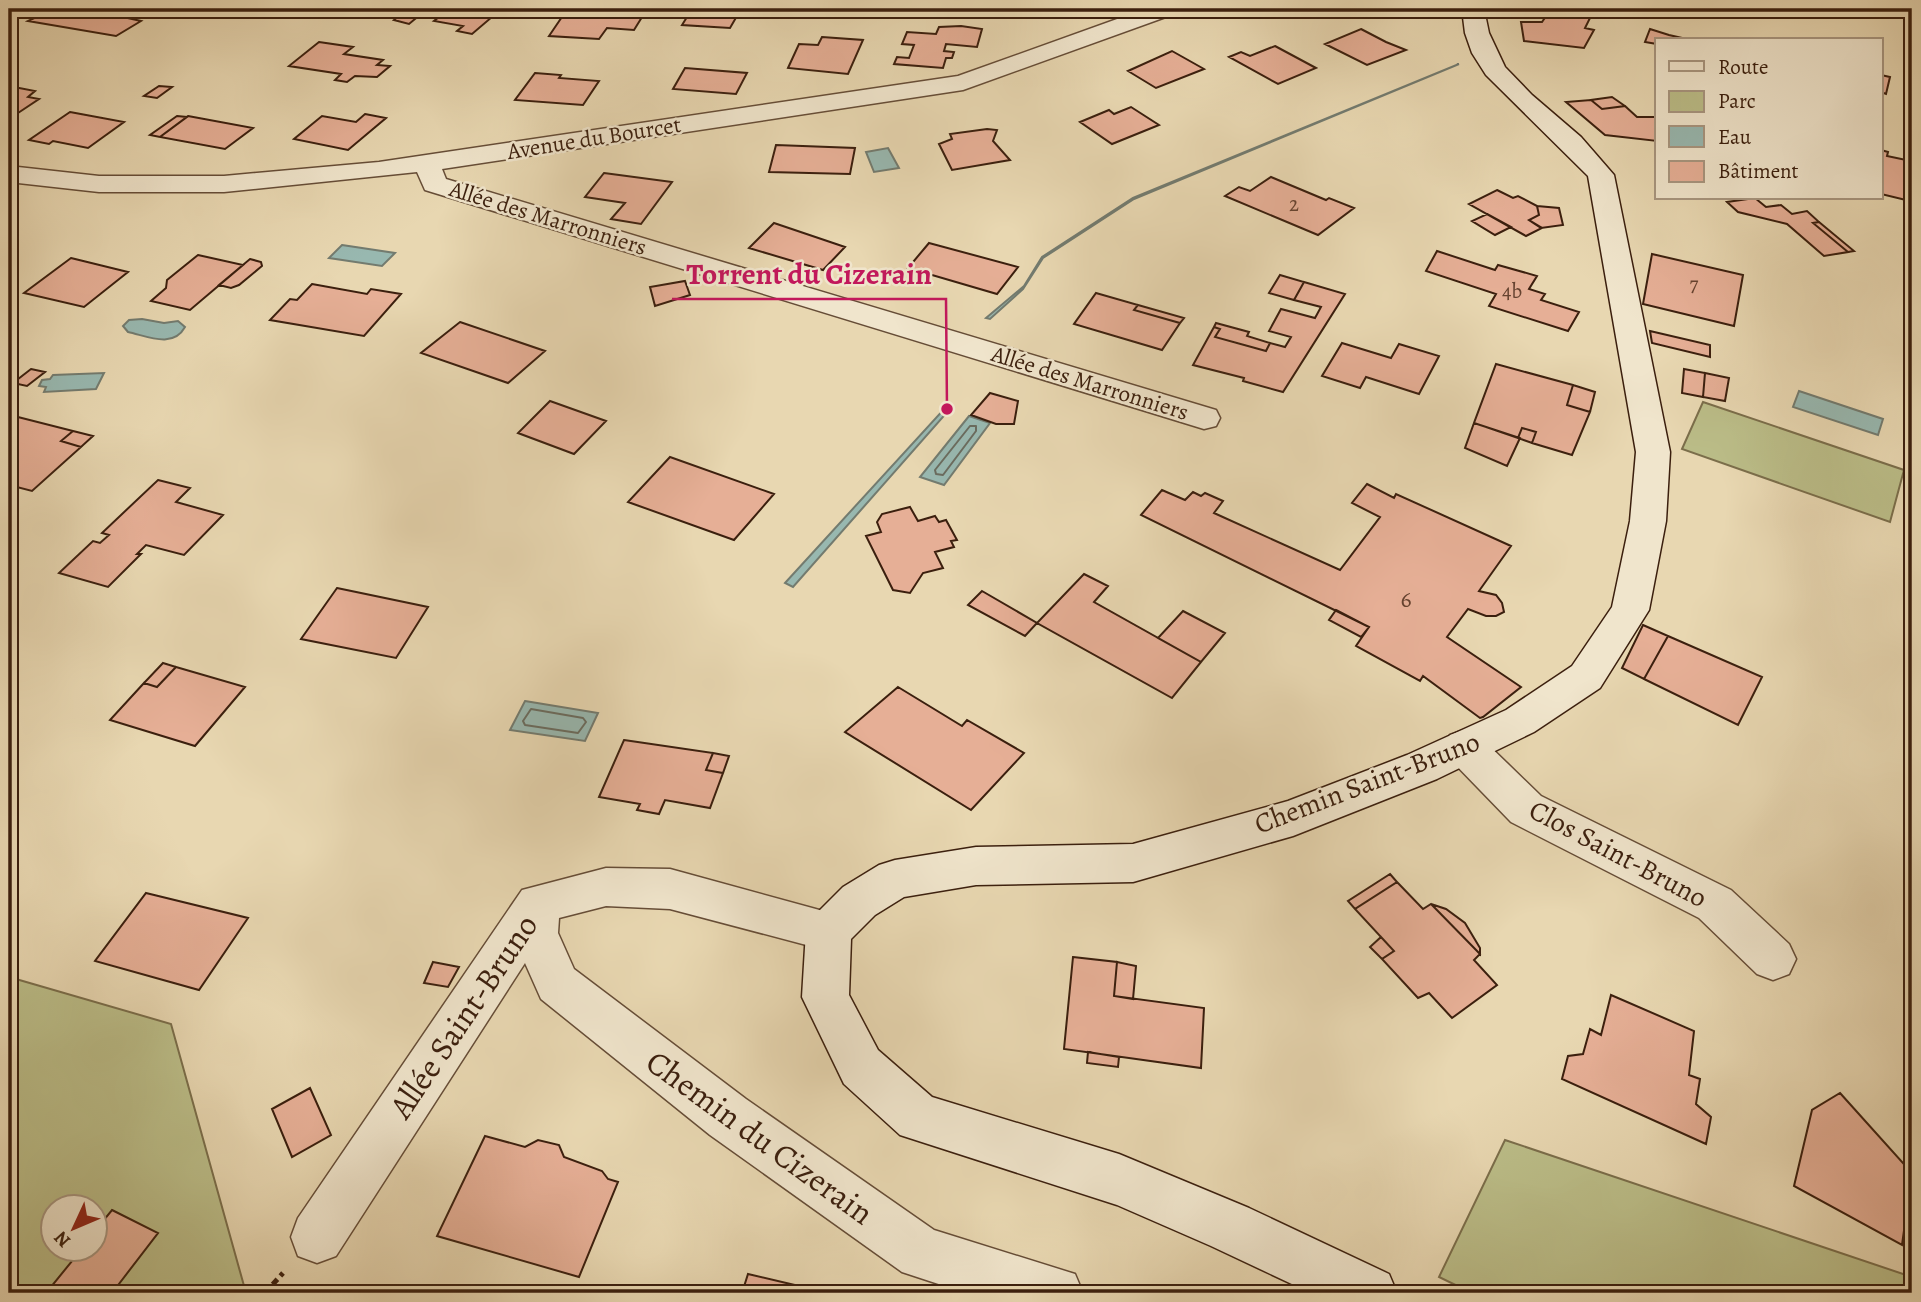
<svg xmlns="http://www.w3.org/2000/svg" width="1921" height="1302" font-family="Alegreya,serif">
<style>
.green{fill:#bbbd88;stroke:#7b6e4b;stroke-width:2;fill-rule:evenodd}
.water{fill:#98b8b0;stroke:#737b6f;stroke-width:2}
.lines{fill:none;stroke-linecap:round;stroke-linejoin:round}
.shore{stroke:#6a6c5f;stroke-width:2}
.building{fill:#e6af96;stroke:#3b1f0e;stroke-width:2}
.street-casing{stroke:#664d37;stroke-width:3}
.secondary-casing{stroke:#3b1f0e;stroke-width:3}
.path{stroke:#3b1f0e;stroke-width:5;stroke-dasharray:7 4.5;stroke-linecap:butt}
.street{fill:#f0e5cc;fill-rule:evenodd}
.secondary{fill:#f0e5cc;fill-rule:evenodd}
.labels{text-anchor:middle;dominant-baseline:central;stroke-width:5;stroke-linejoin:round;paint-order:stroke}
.far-number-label{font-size:21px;fill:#664330}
.far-street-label{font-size:23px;fill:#3b1f0e;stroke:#f0e5cc}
.number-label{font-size:24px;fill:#664330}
.street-label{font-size:28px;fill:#3b1f0e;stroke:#f0e5cc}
.near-street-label{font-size:33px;fill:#3b1f0e;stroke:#f0e5cc}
.leader{fill:none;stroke:#c2185b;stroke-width:2.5}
.callout-dot{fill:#c2185b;stroke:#f0e5cc;stroke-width:2.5}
.callout-label{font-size:30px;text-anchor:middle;font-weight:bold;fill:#c2185b;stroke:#f0e5cc;stroke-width:5;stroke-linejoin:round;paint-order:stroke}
</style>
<rect width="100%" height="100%" fill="#e8d7b1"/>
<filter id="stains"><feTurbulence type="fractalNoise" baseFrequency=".00286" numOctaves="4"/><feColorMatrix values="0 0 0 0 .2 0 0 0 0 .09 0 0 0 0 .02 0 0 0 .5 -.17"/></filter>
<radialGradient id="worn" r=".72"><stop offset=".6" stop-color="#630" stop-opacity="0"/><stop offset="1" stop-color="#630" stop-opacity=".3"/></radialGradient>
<path class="green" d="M1703,402l201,68 -14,52 -208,-73z
M9,977l162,47 75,269h-237zM52,1208h42v42h-42z
M1505,1140l407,137v16h-440l-33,-16z"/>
<path class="water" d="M1459,64l-325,135 -91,59 -20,31 -33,30 -4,-1 38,-32 18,-29 91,-59z
M888,148l11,20 -25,4 -8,-20z
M342,245l53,8 -13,13 -53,-8z
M142,319l22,4 14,-2 7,6c-12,22 -38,9 -57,5l-5,-6 6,-6z
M104,373l-8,16 -52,3 2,-5 -7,-1 3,-6 8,-1 3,-4z
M1799,391l84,28 -5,16 -85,-28z
M945,408l5,1 -157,178 -8,-4z
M969,416l21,7 -46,62 -24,-8z
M525,701l73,12 -13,28 -75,-11z"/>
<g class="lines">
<path class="shore" d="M970,426h6v5l-33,44 -7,-1 -1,-4z
M531,709l52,9 3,4 -8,11 -53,-8 -2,-4z"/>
</g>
<path class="building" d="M53,9h24l20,6 4,-3 40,9 -25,15 -88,-15z
M369,9h28l-20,7 -14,-4z
M449,9h36l14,2 -27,23 -15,-3 6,-5 -29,-5z
M587,9h26h-3l-3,9 -23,-1z
M610,9h37l-13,21 -27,-2 -8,11 -50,-3 17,-25 21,1 -3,5 23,1z
M692,9h49l-11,19 -48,-3z
M1551,9h18l23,5 -7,14 9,2 -10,18 -60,-7 -3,-19h21z
M406,11l15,3 -12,10 -15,-4z
M961,26l21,3 -5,18 -31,-3 -2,7 10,1 -2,6h-6l-3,10 -49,-4 3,-7 12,1 5,-13 -12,-1 5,-12 29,2 3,-7z
M1361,29l25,13 20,8 -39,15 -42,-21z
M1650,29l19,6 22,5h-34v4l-12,-2z
M822,37l41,3 -15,34 -60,-6 11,-24 19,1z
M319,42l34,5 -9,7 39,6 -6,5 13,1 -13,11 -22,-1 -8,6 -12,-2 6,-6 -52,-8z
M1275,46l41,22 -38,16 -49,-27 12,-5 9,4z
M1172,51l32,18 -48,19 -28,-17z
M685,68l62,5 -11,21 -63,-5z
M535,73l26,2 -2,3 40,3 -16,24 -68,-5z
M1881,75l9,2 -4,17 -5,-2z
M159,86l13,1 -15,11 -13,-2z
M14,87l21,4 -7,6 11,2 -30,20v-29z
M1612,97l13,9 -23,3 -11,-9z
M1591,100l11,9 23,-3 12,11h20v24l-52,-6 -39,-33z
M1131,107l28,18 -47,19 -32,-22 29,-12 5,4z
M70,112l54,10 -36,26 -35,-7 -4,3 -20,-4z
M365,114l21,4 -38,32 -54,-11 28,-23 34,6z
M177,116l10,1 -27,20 -10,-2z
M188,116l65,12 -28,21 -65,-12z
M987,129l10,1 -4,11 17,19 -58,10 -13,-26 13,-5 -2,-5z
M776,145l79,3 -5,26 -81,-2z
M1881,150l7,2 -1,4 24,5 -3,17 4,1 -2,22 -29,-7z
M604,173l68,9 -31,42 -30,-5 14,-16 -40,-6z
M1271,177l55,23 3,-2 25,10 -36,27 -93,-39 14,-9 11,4z
M1497,190l16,8 5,-2 19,10 2,9 -10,5 13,8 -16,8 -57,-32z
M1755,198l11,9 15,-2 11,9 15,-3 12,11 -6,1 35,29 -24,4 -37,-32 -49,-12 -11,-10z
M1537,206l22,2 4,17 -22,3 -12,-8 10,-5z
M1487,214l24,13 -16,8 -23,-14z
M1819,222l35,29 -6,1 -35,-29z
M774,223l71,24 -22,23 -74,-22z
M929,243l89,24 -21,27 -89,-26z
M1437,251l58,19 3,-5 39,11 -8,13 16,5 -4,6 38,12 -11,19 -79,-25 7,-12 -70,-23z
M1652,254l91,21 -9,51 -91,-22z
M198,255l45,10 -53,45 -39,-9 15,-13 1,-8z
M71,258l57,14 -44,35 -60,-14z
M250,259l11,3 1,4 -23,19 -8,3 -12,-3z
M1280,275l24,7 -10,18 -25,-7z
M685,281l5,14 -35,11 -5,-19z
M1304,282l41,12 -62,98 -40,-11 1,-3 -51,-13 21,-38 6,2 -5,8 51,14 4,-8 15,4 6,-10 -22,-6 12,-22 34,9 6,-11 -27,-7z
M312,284l55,10 4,-5 30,5 -37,42 -94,-16 20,-21 7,1z
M1096,293l42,12 -4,5 46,13 -18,27 -88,-26z
M1138,305l46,13 -4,5 -46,-13z
M460,322l85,29 -37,32 -87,-30z
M1216,323l33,9 -2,4 23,7 -4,8 -51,-14 5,-8 -6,-2z
M1650,331l60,14v12l-58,-14z
M1342,343l49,15 8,-14 40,12 -20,38 -53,-17 -6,11 -38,-12z
M1496,364l77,21 -6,20 23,7 -18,43 -40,-12 4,-11 -14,-4 -4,10 -44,-15z
M31,369l14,3 -18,14 -14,-3z
M1684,369l21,4 -2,24 -21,-4z
M1705,373l24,5 -4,23 -22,-4z
M1573,385l22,7 -5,20 -23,-7z
M990,393l28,8 -4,23h-18l-25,-9z
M550,401l56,20 -32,33 -56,-21z
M10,415l63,16 -12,10 20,6 -49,44 -23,-6v-26l2,-3h-2z
M1474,423l46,15 -13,28 -42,-18z
M1522,428l14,4 -4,11 -14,-5z
M73,431l20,5 -12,11 -20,-6z
M670,457l104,37 -40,46 -106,-38z
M158,480l32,8 -14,14 47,13 -39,40 -38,-10 -9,9h4l-33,33 -49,-14 34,-32 7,2 9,-8 -7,-2z
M1367,484l27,14 2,-4 115,52 -32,45 17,4 6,8 2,9 -8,4h-10l-18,-7 -21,28 74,50 -38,30 -3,1 -57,-42 -3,5 -64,-35 13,-19 -228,-112 21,-25 23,10 8,-8 8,4 4,-3 18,8 -9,12 126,57 40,-53 -28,-14z
M910,507l8,14 17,-5 4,6 7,-2 11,20 -6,1 3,6 -19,5 8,16 -20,5 -13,20 -17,-3 -27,-54 15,-4 -4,-10 5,-8z
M1084,574l24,12 -14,16 107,60 -29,36 -135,-75z
M337,588l91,19 -32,51 -95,-19z
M982,591l55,32 -12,13 -57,-31z
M1336,610l33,17 -8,10 -32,-17z
M1183,611l42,22 -24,29 -43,-24z
M1643,625l25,11 -24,43 -22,-11z
M1668,636l94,41 -24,48 -94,-46z
M163,663l13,4 -19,20 -13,-4z
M176,667l69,20 -50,59 -85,-26 34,-37 13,4z
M898,687l64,39 5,-6 57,33 -53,57 -126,-78z
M624,740l89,13 -7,17 17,3 -13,35 -45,-8 -6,14 -22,-4 3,-6 -41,-7z
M713,753l16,3 -6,17 -17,-3z
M1390,874l7,8 -42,27 -7,-8z
M1397,882l26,27 8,-5 49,50 -6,6 23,25 -45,33 -23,-25 -11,5 -36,-39 12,-8 -39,-42z
M146,893l102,25 -49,72 -104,-29z
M1431,904l15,5 19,14 15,25v6z
M1381,937l13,14 -12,8 -12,-12z
M1073,957l44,5 -3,34 90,12 -3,60 -137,-19z
M433,962l26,5 -11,20 -24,-4z
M1117,962l19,4 -3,33 -19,-3z
M1611,995l83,36 -5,44 11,4 -4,25 15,13 -5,27 -144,-65 6,-23 15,-2 7,-25 11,6z
M1088,1052l31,5 -1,10 -31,-4z
M310,1088l21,47 -39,22 -20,-48z
M1840,1093l72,80 -10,72 -108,-59 18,-76z
M485,1136l40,11 13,-7 21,5 5,12 38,14 6,8 10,3 -39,95 -142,-41z
M112,1210l46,23 -46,60h-66l35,-43h13v-18z
M748,1274l51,12 -3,7h-54z"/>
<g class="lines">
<defs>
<path id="street" d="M1145,9h32l-3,5 -211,76 -521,79 4,10 770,231 4,8 -4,8 -12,3 -779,-239 -8,-18 -193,20h-125l-90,-10v-16l90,10h125l155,-14 579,-86z
M1464,730l14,5 63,61 190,94 58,54 7,15 -7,15 -16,6 -16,-6 -58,-56 -188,-96 -61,-63 -6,-12 6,-12z
M606,868l64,1 175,48 7,14 -7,14 -16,6 -159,-42 -64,-3 -47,12 -1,15 16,36 172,130 188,131 141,44 8,19h-117l-64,-21 -192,-137 -169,-136 -16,-36 -189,293 -19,7 -19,-7 -7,-19 7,-19 224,-328z"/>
<path id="secondary" d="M1462,9h22l5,24 16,34 27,28 49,42 33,38 56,277 -4,69 -17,89 -49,78 -66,44 -97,47 -144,57 -160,46 -157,3 -72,12 -29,18 -24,24 -2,56 29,55 54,47 187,57 130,54 140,66 8,19h-86l-100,-47 -94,-41 -217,-70 -56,-51 -42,-87 4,-66 7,-14 30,-30 36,-22 16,-5 81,-13 157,-3 155,-43 119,-46 99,-45 66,-44 40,-59 18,-86 6,-69 -48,-276 -102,-101 -14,-22 -7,-20z"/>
</defs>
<use href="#street" class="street-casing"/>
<use href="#secondary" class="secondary-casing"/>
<path class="path" d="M265,1293l18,-20"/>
<use href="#street" class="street"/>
<use href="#secondary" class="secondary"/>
</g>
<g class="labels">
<g class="far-number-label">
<text x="1294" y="204">2</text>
<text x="1694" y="284">7</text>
<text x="1512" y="291">4b</text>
</g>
<g class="far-street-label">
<text transform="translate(594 138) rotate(-9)">Avenue du Bourcet</text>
<text transform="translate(548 218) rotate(17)">Allée des Marronniers</text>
<text transform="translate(1090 383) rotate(17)">Allée des Marronniers</text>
</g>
<g class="number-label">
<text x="1406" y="599">6</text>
</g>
<g class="street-label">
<text transform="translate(1367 783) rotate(-21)">Chemin Saint-Bruno</text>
<text transform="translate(1618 854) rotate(28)">Clos Saint-Bruno</text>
</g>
<g class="near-street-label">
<text transform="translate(463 1016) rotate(-56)">Allée Saint-Bruno</text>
<text transform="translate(760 1137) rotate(36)">Chemin du Cizerain</text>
</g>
</g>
<path class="leader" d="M947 409L946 299H672"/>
<circle class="callout-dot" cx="947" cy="409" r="7"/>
<g class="callout-label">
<text x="809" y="284">Torrent du Cizerain</text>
</g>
<rect width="1921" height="1302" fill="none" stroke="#e8d7b1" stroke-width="35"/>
<rect x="10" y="10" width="1900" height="1281" fill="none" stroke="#3b1f0e" stroke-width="3.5"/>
<rect x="18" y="18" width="1886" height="1267" fill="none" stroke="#3b1f0e" stroke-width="2"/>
<rect x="1655" y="38" width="228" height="161" fill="#f0e5cc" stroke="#a89680" stroke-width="2"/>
<rect x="1669" y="61" width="35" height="10" fill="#f0e5cc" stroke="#a89680" stroke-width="2"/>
<text x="1718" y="74" font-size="21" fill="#3b1f0e">Route</text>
<rect x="1669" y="91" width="35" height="21" fill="#bbbd88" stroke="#a89680" stroke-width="2"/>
<text x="1718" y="108" font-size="21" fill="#3b1f0e">Parc</text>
<rect x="1669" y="126" width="35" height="21" fill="#98b8b0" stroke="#a89680" stroke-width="2"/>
<text x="1718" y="144" font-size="21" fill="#3b1f0e">Eau</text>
<rect x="1669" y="161" width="35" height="21" fill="#e6af96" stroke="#a89680" stroke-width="2"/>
<text x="1718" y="178" font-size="21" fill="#3b1f0e">Bâtiment</text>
<g transform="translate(74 1228) rotate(226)"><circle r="33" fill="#f0e5cc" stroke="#a89680" stroke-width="2"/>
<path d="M0-5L12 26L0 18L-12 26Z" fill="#8f2418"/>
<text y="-10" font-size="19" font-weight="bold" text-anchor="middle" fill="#3b1f0e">N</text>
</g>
<rect width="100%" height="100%" filter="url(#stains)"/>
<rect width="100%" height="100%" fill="url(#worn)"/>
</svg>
